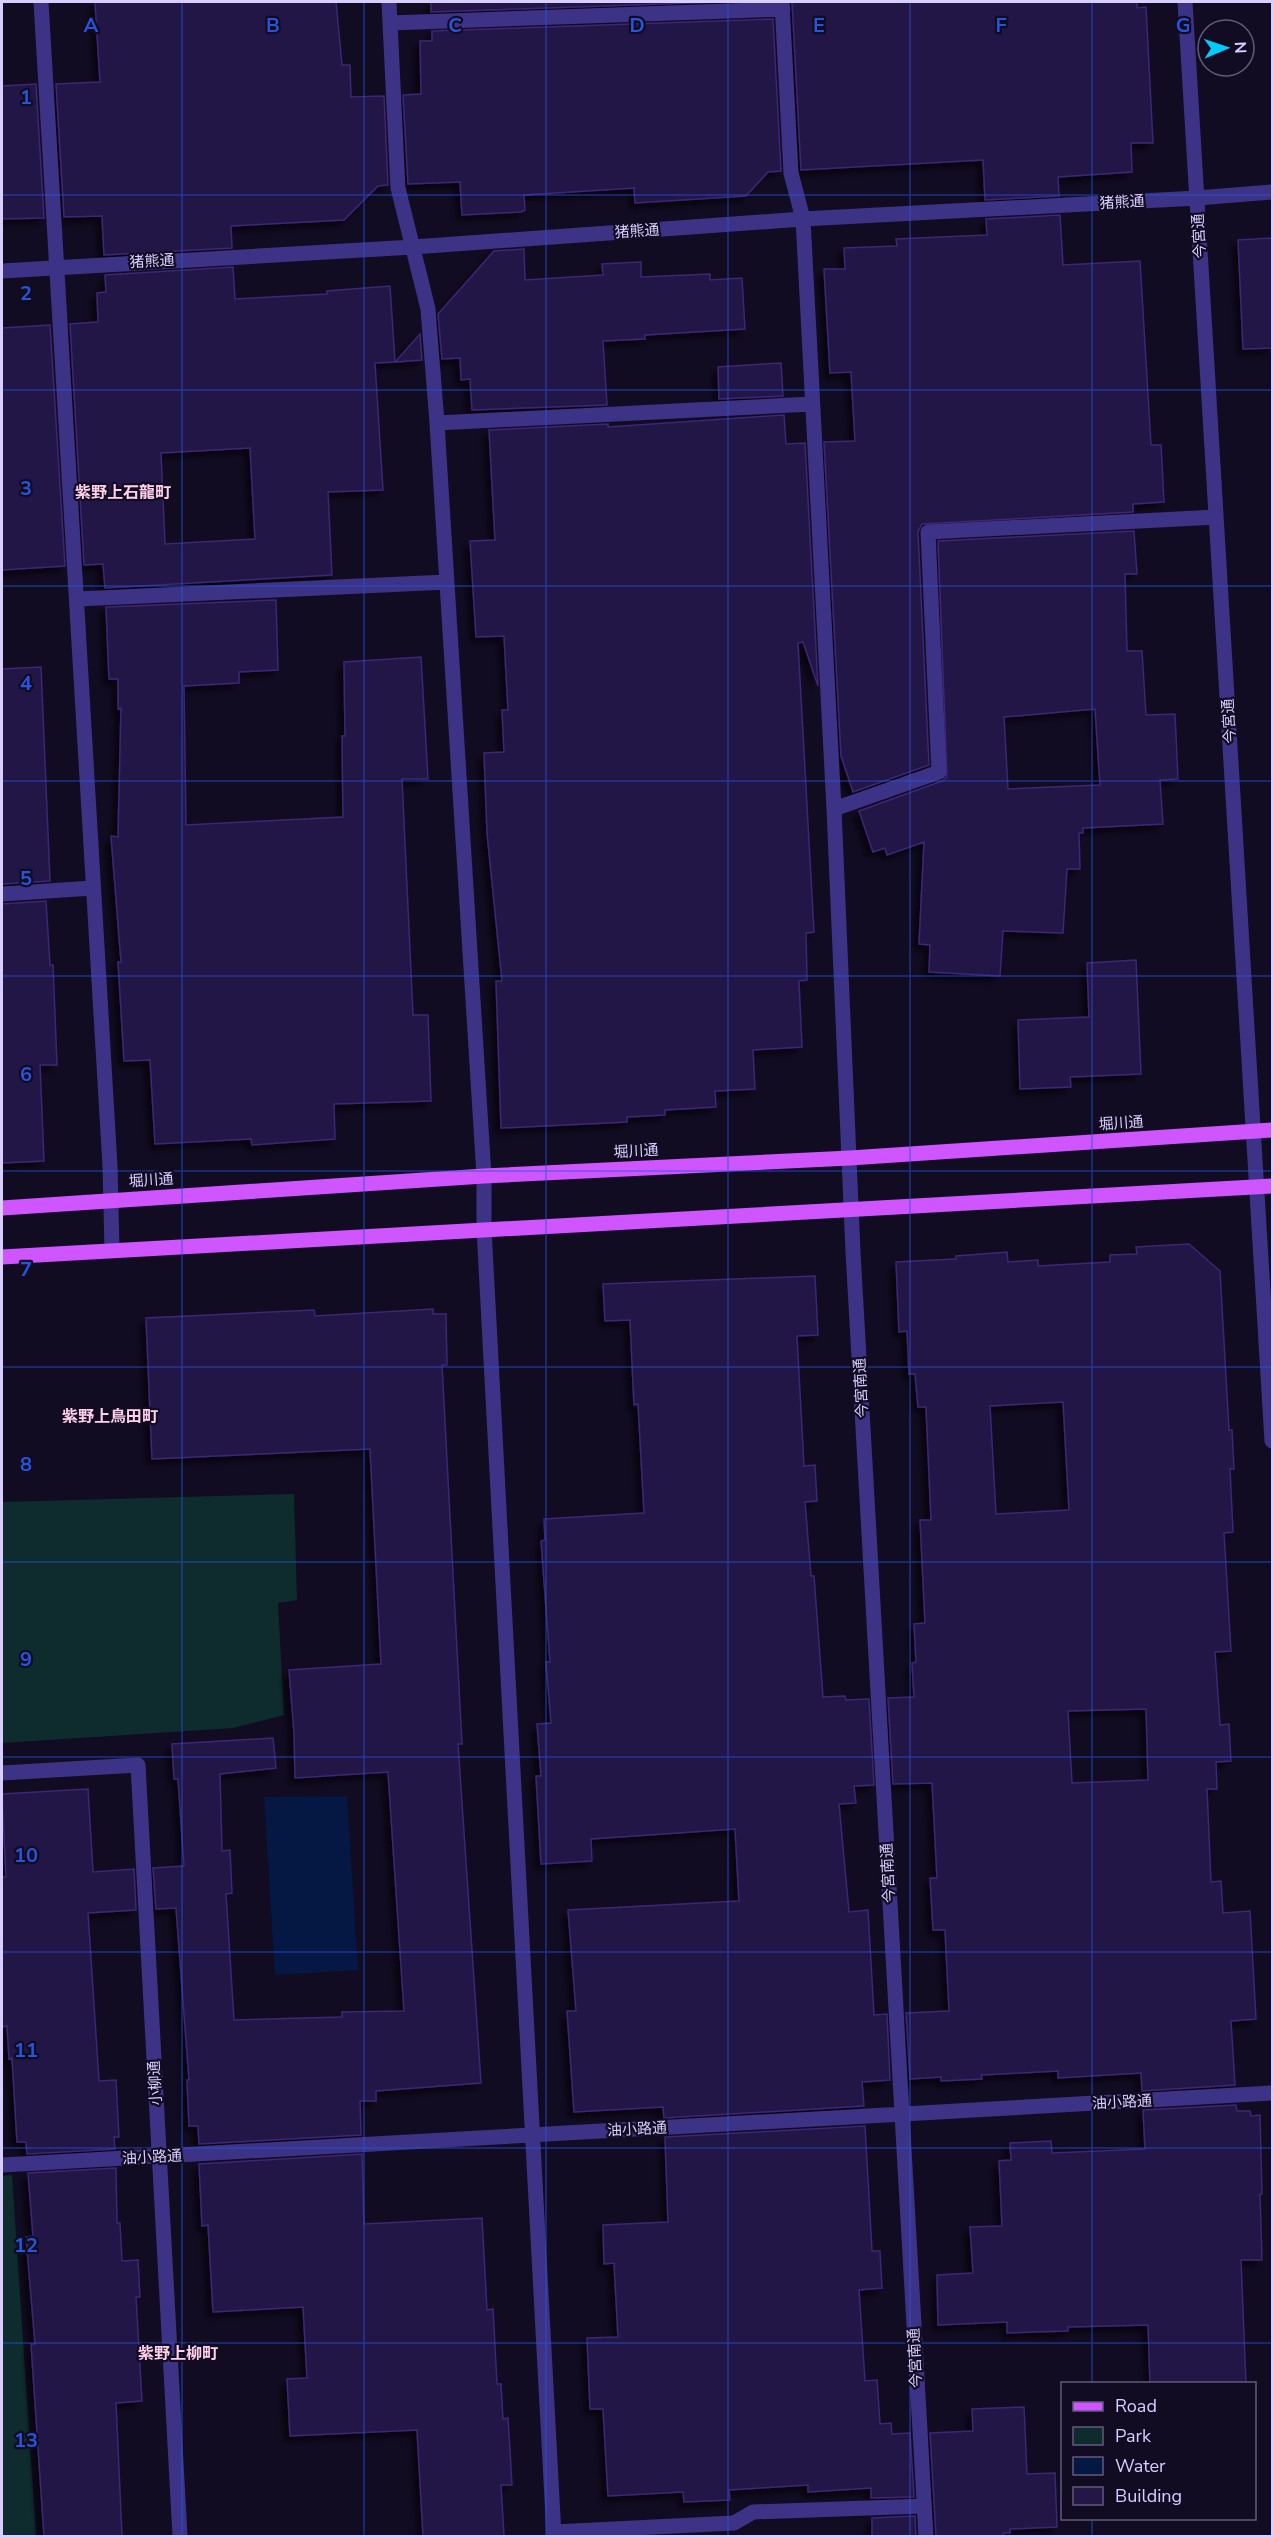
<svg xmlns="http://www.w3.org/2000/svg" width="1274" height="2538" font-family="'Nunito Sans','Noto Sans JP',sans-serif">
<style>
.green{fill:#0e2c2e}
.water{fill:#051743}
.building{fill:#241646;stroke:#3c2674;stroke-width:1.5;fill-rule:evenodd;filter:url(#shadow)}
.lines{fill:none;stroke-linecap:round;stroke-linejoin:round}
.minor{stroke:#3d3386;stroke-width:15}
.major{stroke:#ce55ff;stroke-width:15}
.grid{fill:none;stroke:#2654da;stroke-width:1.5;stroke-opacity:0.55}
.labels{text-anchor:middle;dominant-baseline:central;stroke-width:4.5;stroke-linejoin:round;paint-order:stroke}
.street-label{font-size:15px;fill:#d8ceff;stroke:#120c23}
.neighbourhood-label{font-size:16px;font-weight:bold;fill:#ffd0ea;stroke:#120c23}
.grid-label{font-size:20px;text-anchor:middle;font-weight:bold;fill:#2654da;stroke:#120c23;stroke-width:4.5;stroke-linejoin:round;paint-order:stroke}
</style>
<defs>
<filter id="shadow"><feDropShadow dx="-5.5" dy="5.5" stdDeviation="3" flood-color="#0009"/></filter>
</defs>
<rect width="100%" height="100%" fill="#120c23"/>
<path class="green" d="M294,1494l3,106 -19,3 6,112 -51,13 -231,15v-241z
M12,2175l24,361h-34v-360z"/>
<path class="water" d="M347,1796l11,174 -83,5 -11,-178z"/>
<path class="building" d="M95,2h241l6,63h8l1,32 33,-1 4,89 -10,1 -34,34 -113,6 1,22 -128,7 -2,-39 -38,1 -8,-133 44,-2z
M431,2h289l-289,10z
M792,2h345v6l9,-1 7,136h-22l1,29 -74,5 1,19 -74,4 -2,-40 -182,10z
M773,19l8,152 -13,1 -22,24 -111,7 -1,-15 -110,7 1,15 -4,2 -59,3 -2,-33 -52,2 -5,-89 18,-1 -1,-53h12v-10z
M36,84l8,134 -42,1v-133z
M1060,215l3,50 77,-4 11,184h10l3,57 -31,2v8l-211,12 -4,8 11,233 -76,27 -12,-36 -17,-314 31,-1 -4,-69 -21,1 -6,-104h21l-1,-21 53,-2 -1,-7 91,-4 -1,-16z
M1272,238v110l-29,1 -5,-109z
M524,249l1,31 78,-5 -1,-11 39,-2v15l69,-3v6l32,-2 3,51 -100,6v4l-42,2 4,64 -135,5 -2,-31 -9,1 -1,-22 -18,1 -4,-45 56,-63z
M233,267l2,32 92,-5v-3l63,-5 5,76 -20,1 8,127 -55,2 4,83 -227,13 -2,-24 -19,1 -14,-241 28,-2 -1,-29 9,-1 -1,-17zM250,448l5,91 -90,5 -4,-91z
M50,325l15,241 -63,4v-242z
M420,334l2,26 -27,2z
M781,363l2,33 -64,3 -1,-32z
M784,415l2,29 19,-1 13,243 -15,-44 -5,1 16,289 -8,1 1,47 -8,1 3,66 -49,3 2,39 -40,2 1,16 -51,3v5l-38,2v5l-126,6 -5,-147h6l-15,-148 -3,-80 20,-1 -2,-42h6l-4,-74 -28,1 -6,-96 25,-1 -6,-110 119,-6v3z
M1134,531l3,43h-12l2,77h15l4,64 29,-1 3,65 -18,1 3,44 -80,4v5h-4l1,36h-13l-4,64 -60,-2 -3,45 -71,-4 1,-27 -11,-1 5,-102 -37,13 -2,-7 -12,4 -14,-41 83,-30 5,-4 -9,-236zM1095,709l5,76 -92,4 -4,-72z
M276,600l2,70 -39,2v11l-55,3 2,139 157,-8 -1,-81h3l-1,-74 77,-5 7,122h-26l11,236h15l3,86 -97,3 1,35 -83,6 -1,-6 -96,5 -5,-84 -26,1 -6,-99h3l-10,-126 7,1 3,-129 -3,1v-30h-9l-3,-72z
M41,667l9,214 -48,3v-215z
M46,901l4,64h3l4,100h-17l4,96 -42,2v-259z
M1136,960l5,114 -71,3 1,10 -51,2 -2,-69 71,-3 -2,-54z
M1189,1244l31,27 9,159h3l2,39h-4l3,63 -9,1 7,118 -16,1 5,73 9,-1 2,37 -15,1 1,27h-10l4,93 10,-1 2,32 27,-2 6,108 -25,2 4,64 -93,6 -1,-18 -83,5v-7l-77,4 1,4 -41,2v-4l-31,2 -4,-66 43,-2 -4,-81h-12l-3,-52h7l-5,-95 -39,1 -5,-86 26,-1 -2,-34 4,-1 -2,-38 11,-1 -5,-103h11l-5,-113h-8l-3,-33h-6l-2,-43 -8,1 -3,-70 60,-3v-3l51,-4 1,10 30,-2v6l72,-4v-7l27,-1 -1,-7zM1063,1402l6,108 -73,4 -6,-108zM1146,1709l2,71 -76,3 -4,-72z
M815,1276l3,59 -21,1 7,130 11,-1 2,36 -12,1 6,74h3l9,121 22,-1 1,4 23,-1 5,86 -20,1 2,17 -17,1 10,108 19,-2 6,105 13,-1 3,66 -28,2 2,24 -200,12 -1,-11 -89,5 -7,-101h9l-8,-101 171,-9 -4,-72 -144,10 1,22 -51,3 -5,-88h5l-4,-52 14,-1 -5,-61h4l-9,-121 4,-1 -1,-21 100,-6 -6,-109 -4,1 -4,-85 -25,1 -2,-37z
M433,1309v5h13l1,51h-5l20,379h-4l23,339 -105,8v10h-16l1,34 -162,9 -1,-18h-9l-2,-46h2l-13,-172 -20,1 -3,-41 31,-2 -6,-87h-4l-2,-35 101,-6 3,30 -56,6 2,77 8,-1 2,43 -6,1 8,126 108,-3v-5l62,-1 -16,-239 -93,6 -1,-45 -5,-63 92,-6 -11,-215 -218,10 -6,-141 168,-8 1,6z
M88,1789l5,83 41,-3 2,41 -48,3 11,168 17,-1 3,57h-5l1,12 -88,5 -1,-12h-9l-5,-84 -3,1 -2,-33 -5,1v-150h4l-4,-83z
M1236,2105l1,6h13l1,5 9,-1 2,79h-2l2,66h-21l5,124h-96l-2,-59 -80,2v4l-61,2v-11l-69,3 -1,-50 36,-2 -3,-46 32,-1 -3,-65 12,-1 -1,-17 41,-2 1,12 93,-4 -2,-39z
M865,2126l7,125h8l2,37 -23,2 6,91 12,-1 3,44 11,-1 1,11 18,-1 4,64 -43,1v-10l-63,4v-7l-79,5 1,10 -46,2 -1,-10 -75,4 -5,-87h-13l-3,-71 31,-1 -4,-74 -10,1 -1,-39 65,-3 -3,-85z
M362,2154l2,70 118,-6 5,92 6,-1 4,75h4l2,35 5,-1 4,67h-11l3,51h-81l-6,-106 -127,6 -3,-57 20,-1 -4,-71 -90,5 -5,-87 -6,1 -3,-62z
M116,2168l1,55h3l2,38 16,-1 2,37h-4l6,104 -26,2 6,133h-78l-13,-192h4l-9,-107 7,-1 -5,-63z
M1024,2407l3,67 28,-1 2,54 -47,2v4h-7l1,3h-68l-6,-103 43,-2 -1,-22z
M915,2516l1,20h-44v-18z"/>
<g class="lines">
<path class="minor" d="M41,2l69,1164 2,84
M389,2l9,186 30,121 9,114 47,753v53l70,1307
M782,2l9,171 12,46 31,590 19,443 73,1284
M1185,2l87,1439
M390,23l393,-14
M2,271l411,-24 390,-28 394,-21 75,-6
M437,423l375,-19
M77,599l370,-17
M834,809l105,-37 -11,-240 288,-15
M2,894l91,-6
M2,1773l136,-8 42,771
M2,2165l1270,-72
M554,2532l180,-9 19,-11 171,-6"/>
<path class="major" d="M2,1208l482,-32 366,-18 422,-28
M2,1257l1270,-71"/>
</g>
<path class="grid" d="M182,2v2534M364,2v2534M546,2v2534M728,2v2534M910,2v2534M1092,2v2382M2,195h1270M2,390h1270M2,586h1270M2,781h1270M2,976h1270M2,1171h1270M2,1367h1270M2,1562h1270M2,1757h1270M2,1952h1270M2,2148h1270M2,2343h1270M1092,2518v18"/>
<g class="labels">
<g class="street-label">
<text transform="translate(1122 202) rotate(-3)">猪熊通</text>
<text transform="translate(637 231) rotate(-4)">猪熊通</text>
<text transform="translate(1199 236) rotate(-93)">今宮通</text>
<text transform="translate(152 261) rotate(-3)">猪熊通</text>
<text transform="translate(1229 721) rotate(-93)">今宮通</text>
<text transform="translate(1121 1123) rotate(-4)">堀川通</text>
<text transform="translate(636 1151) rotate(-3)">堀川通</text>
<text transform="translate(151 1180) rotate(-4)">堀川通</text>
<text transform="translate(861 1388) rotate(-93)">今宮南通</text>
<text transform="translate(888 1873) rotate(-93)">今宮南通</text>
<text transform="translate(155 2083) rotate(-93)">小柳通</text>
<text transform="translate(1122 2102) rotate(-3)">油小路通</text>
<text transform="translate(637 2129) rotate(-3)">油小路通</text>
<text transform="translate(152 2157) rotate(-3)">油小路通</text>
<text transform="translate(915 2358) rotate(-93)">今宮南通</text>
</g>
<g class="neighbourhood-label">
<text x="123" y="493">紫野上石龍町</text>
<text x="110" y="1417">紫野上鳥田町</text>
<text x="178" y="2354">紫野上柳町</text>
</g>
</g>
<g class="grid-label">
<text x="91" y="32">A</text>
<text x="273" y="32">B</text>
<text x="455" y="32">C</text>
<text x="637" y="32">D</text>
<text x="819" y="32">E</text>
<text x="1001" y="32">F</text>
<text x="1183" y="32">G</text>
<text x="26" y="104">1</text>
<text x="26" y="300">2</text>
<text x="26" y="495">3</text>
<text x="26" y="690">4</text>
<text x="26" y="885">5</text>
<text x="26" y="1081">6</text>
<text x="26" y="1276">7</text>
<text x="26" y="1471">8</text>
<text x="26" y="1666">9</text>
<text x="26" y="1862">10</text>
<text x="26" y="2057">11</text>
<text x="26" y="2252">12</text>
<text x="26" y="2447">13</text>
</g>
<rect width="1274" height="2538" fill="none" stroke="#d8ceff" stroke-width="6"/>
<rect x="1061" y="2382" width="195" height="138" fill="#120c23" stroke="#615a7b" stroke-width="1.5"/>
<rect x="1073" y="2402" width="30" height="9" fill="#ce55ff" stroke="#615a7b" stroke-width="1.5"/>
<text x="1115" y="2412" font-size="18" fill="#d8ceff">Road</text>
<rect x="1073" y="2427" width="30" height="18" fill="#0e2c2e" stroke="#615a7b" stroke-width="1.5"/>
<text x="1115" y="2442" font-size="18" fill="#d8ceff">Park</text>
<rect x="1073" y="2457" width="30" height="18" fill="#051743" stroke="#615a7b" stroke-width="1.5"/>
<text x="1115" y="2472" font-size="18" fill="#d8ceff">Water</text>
<rect x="1073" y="2487" width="30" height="18" fill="#241646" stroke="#615a7b" stroke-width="1.5"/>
<text x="1115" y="2502" font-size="18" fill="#d8ceff">Building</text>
<g transform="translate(1226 48) rotate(88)"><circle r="28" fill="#120c23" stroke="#615a7b" stroke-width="1.5"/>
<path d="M0-4.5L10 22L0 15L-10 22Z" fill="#00cbf9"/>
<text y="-9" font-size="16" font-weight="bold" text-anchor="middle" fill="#d8ceff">N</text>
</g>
</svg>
